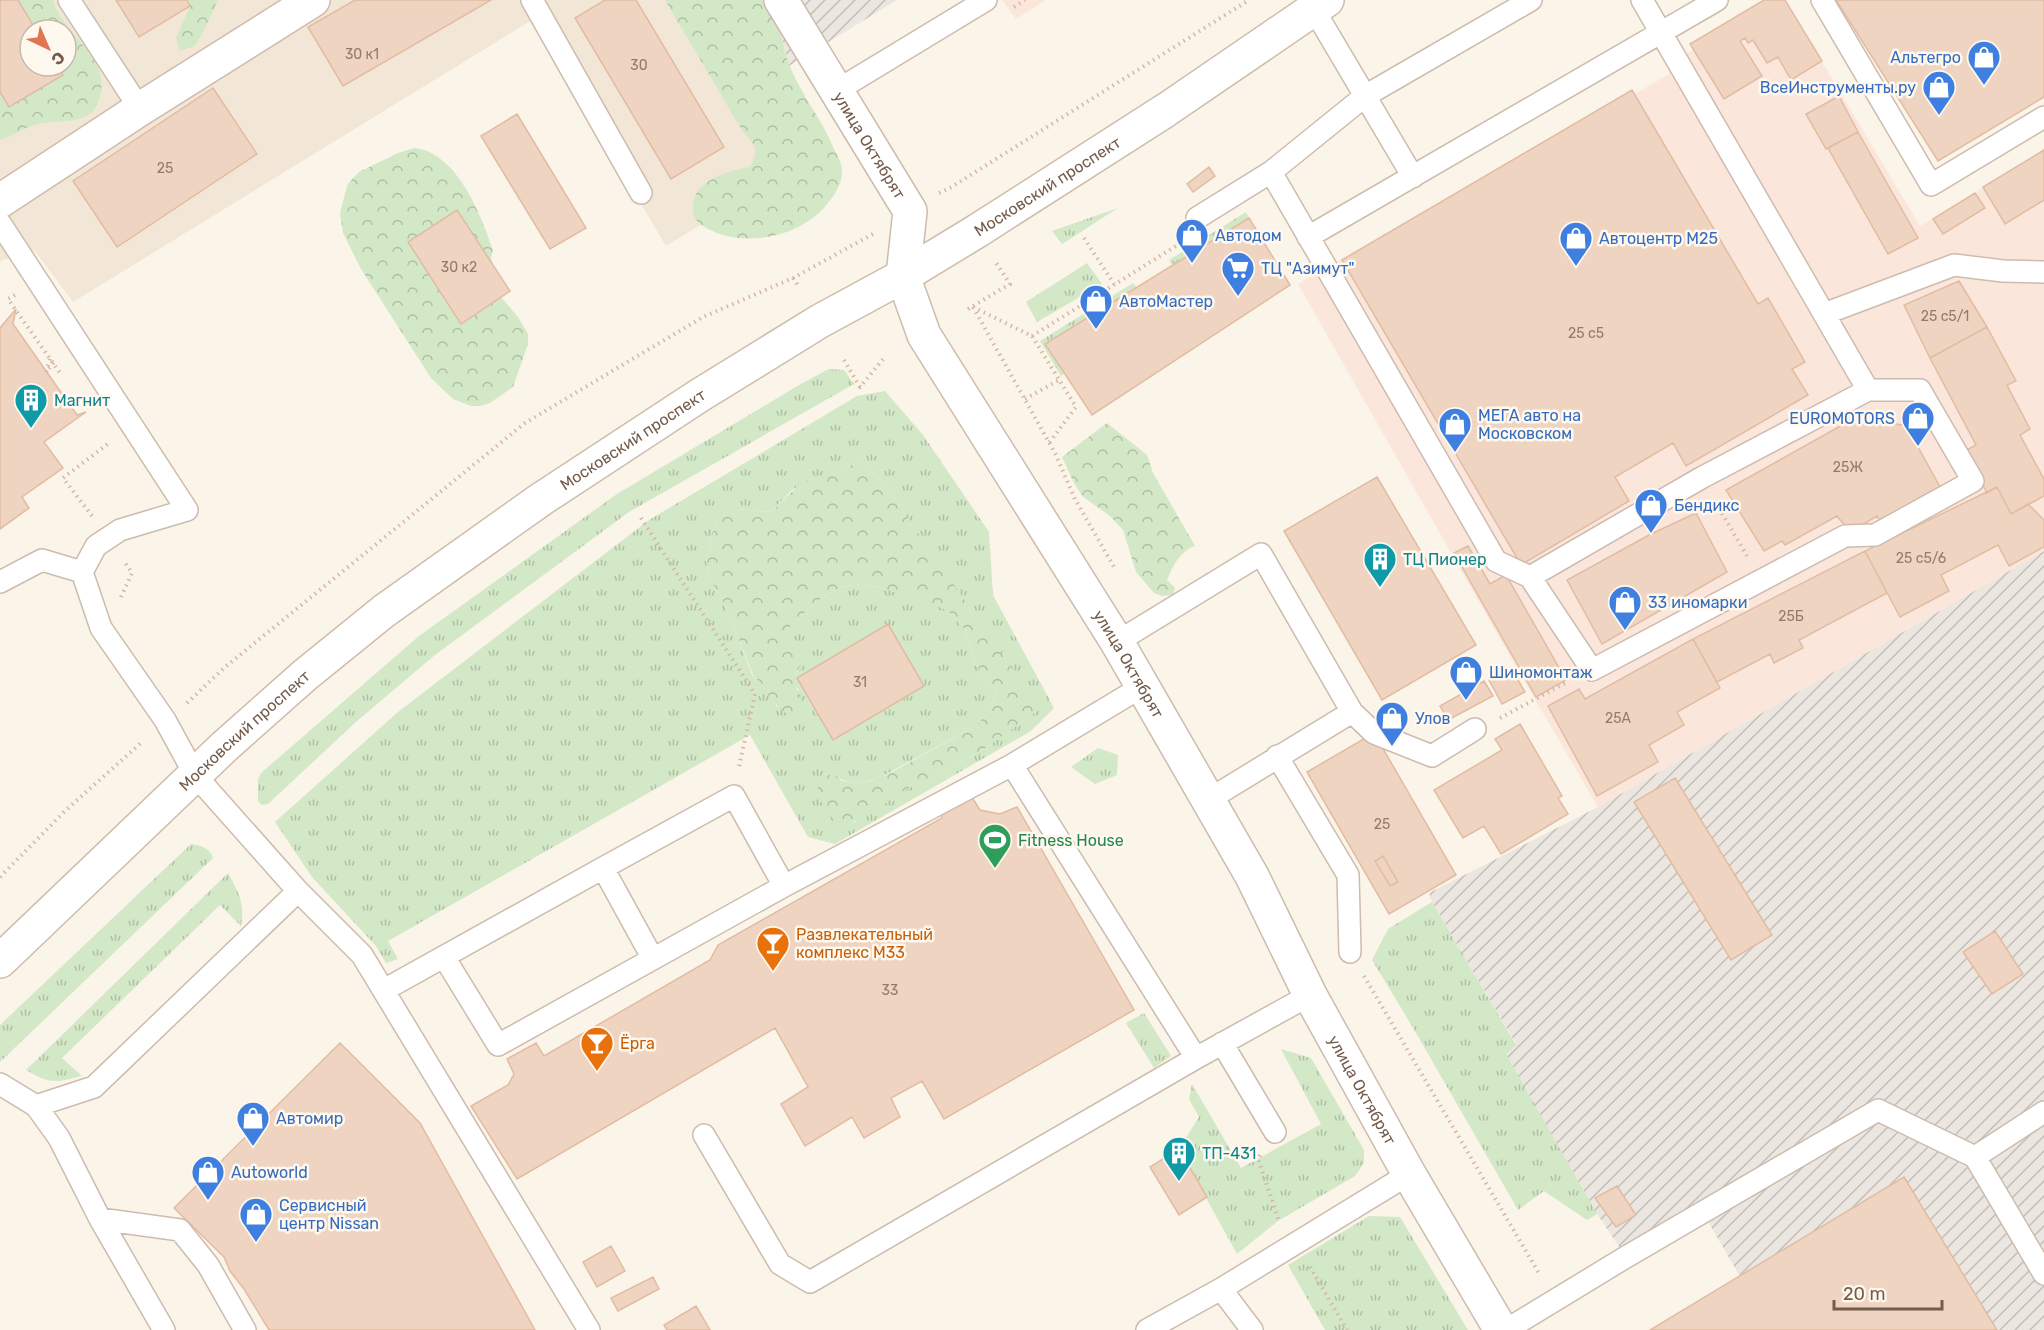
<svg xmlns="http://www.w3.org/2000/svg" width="2044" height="1330" font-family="Rubik,sans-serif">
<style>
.residential{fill:#f2e6d6;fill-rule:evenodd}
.commercial{fill:#fbe6dc}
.industrial{fill:url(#industrial-furrows)}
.grass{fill:url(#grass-tufts);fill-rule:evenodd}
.forest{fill:url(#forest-crowns);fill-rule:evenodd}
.building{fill:#efd4c1;stroke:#e1bca2;stroke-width:1.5}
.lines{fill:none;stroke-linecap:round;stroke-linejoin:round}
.service-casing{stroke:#cdbcae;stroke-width:24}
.minor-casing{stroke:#cdbcae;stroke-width:36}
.tertiary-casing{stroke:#cdbcae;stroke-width:36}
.secondary-casing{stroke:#cfbdac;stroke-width:36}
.path{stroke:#d4b8a4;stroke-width:4;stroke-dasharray:1.5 4.5;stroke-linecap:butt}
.service{stroke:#fff;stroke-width:21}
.minor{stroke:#fff;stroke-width:33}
.tertiary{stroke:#fff;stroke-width:33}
.secondary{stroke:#fff;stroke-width:33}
.labels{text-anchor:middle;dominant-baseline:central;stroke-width:5;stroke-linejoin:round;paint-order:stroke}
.number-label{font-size:14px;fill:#937a6a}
.shop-label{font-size:16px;fill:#366cbe;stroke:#fef8ee;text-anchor:start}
.street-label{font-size:16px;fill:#745c4d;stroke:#fef8ee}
.culture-label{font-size:16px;fill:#0d838f;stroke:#fef8ee;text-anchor:start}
.leisure-label{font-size:16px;fill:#27864d;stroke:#fef8ee;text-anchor:start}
.food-label{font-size:16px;fill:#c56008;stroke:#fef8ee;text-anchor:start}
</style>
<defs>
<pattern id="industrial-furrows" width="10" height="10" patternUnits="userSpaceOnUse" patternTransform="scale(1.5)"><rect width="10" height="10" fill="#ece6e1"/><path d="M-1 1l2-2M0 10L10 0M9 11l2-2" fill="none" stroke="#c4beb9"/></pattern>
<pattern id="grass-tufts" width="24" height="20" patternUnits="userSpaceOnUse" patternTransform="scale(1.5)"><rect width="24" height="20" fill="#d3e8c7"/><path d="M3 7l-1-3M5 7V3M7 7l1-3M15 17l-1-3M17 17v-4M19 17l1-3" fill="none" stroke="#b0bfa4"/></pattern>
<pattern id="forest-crowns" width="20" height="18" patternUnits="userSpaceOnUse" patternTransform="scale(1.5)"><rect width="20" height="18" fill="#d3e8c7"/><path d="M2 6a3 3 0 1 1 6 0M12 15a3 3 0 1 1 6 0" fill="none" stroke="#b0bfa4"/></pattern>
</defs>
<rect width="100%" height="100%" fill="#fbf4e8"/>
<path class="residential" d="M0,0h723l89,157 -146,89 -134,-226 -459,282 -38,-51 -35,10zM30,30h36v36h-36z"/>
<path class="commercial" d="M1002,0h44l-30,19z
M1764,0h21l135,226 124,-76v401l-446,256 -86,-147 -214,-376 334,-194 3,4 34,-20 2,-11 23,-14 -4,-5z"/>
<path class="industrial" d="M766,0h131l-108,66 -6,-25z
M2044,551v779h-273l-65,-112 -80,39 -29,-43 -92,-160 11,-10 -84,-142 -3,-9 169,-86z"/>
<path class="grass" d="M1118,208l-56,36 -10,-13z
M1246,212l3,6 -77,47 -3,-5z
M1087,263l15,21 -65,38 -11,-20z
M1133,283l4,5 -92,55 19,31 -3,2 -21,-35z
M829,369l15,1 10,14 -225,128 -194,143 -78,66 -89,83 -6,1 -4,-4v-21l3,-7 158,-137 198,-142 182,-109z
M885,391l38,44 66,97 4,63 61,113 -23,23 -196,113 -27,-7 -58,-102 -362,206 10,18 -12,4 -10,-17 -64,-69 -37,-55 123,-110 251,-192 208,-124zM859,461l24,21 156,227 -55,40 -57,32 -21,8 -52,34 -18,-47c13,10 28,7 43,2l98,-53 15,-17 4,-17 -18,-23 -13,-38 -12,-14 -8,-7 -54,-19 -29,-6 -21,3 -26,15 -28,28 1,9 6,6 6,24 -6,6v9l5,6 -22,17 -16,-24 -8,-6 -19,-49 -14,-33 -10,-16 -4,-19 4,-9 1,-11 6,-18 20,-13 34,3 21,-22 19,-11 20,-3z
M1098,748l20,7 -1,20 -22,9 -24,-17z
M191,844c9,1 19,4 22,14l-213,204v-37z
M228,873c11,21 17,29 13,53l-21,-21 -158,153 20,18c-28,7 -32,8 -56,-6z
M1432,902l84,143 -10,9 91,160 -10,6 -43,-29 -26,19 -106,-184 -40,-66 16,-31z
M1144,1013l27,43 -17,12 -28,-45z
M1281,1049l30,9 53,92v13l-9,13 -77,45 -41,33 -58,-105 20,-32 -10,-18 3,-15 49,84 80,-44z
M1369,1216l31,1 68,113h-143l-37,-65z"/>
<path class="forest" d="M0,0h53c7,23 26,37 39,57 7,11 11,21 9,34 -5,39 -40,26 -67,34 -12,4 -22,11 -34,15zM30,30h36v36h-36z
M187,0h31c-5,10 -17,40 -24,46 -3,2 -10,3 -14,5l-4,-13 14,-32z
M665,0h101c6,13 13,28 17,42 2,7 3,15 6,22 10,27 29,50 41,76 3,9 12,21 12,30 1,16 -12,32 -23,43 -27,24 -69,32 -102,20 -7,-3 -16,-7 -20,-12 -4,-5 -5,-11 -4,-17 2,-24 37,-34 57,-37 9,-17 6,-22 -7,-35z
M414,148c43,4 67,67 79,102l-2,8 10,39 17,20 10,17v10l-15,43 -23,16 -9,3h-10l-18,-7 -22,-21 -70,-109 -18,-36 -3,-20 7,-27 6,-8 6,-6 39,-19z
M1107,423l40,32 6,18 42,73c-14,4 -23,21 -28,34l8,8 -2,7 -11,1 -8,-3 -18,-21 -13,-42 -13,-14 -28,-20 -9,-15 -11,-24z
M859,461l24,21 157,227 -56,40 -57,32 -21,8 -43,30 -19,6 -9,-4 -10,-11 -7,-16v-8l4,-7 7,-4 7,1 6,5 14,2 15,-2 21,-9 85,-47 15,-17 4,-17 -18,-23 -13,-38 -12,-14 -8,-7 -63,-21 -20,-4 -21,3 -26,15 -28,28c3,19 25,26 7,45 0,12 7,20 8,32l-6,7h-9l-16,-14 -10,-17 -7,-6 -20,-49 -14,-33 -10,-16 -4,-19 4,-9 1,-11 6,-18 8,-9 12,-4 34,3 30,-29 19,-7h11z"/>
<path class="building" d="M0,0h18l18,30h-6v36h28l5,9 -54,32 -9,-15z
M116,0h71l3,6 -51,31z
M355,0h136l-148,86 -35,-59z
M605,0h31l88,147 -53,32 -96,-161z
M1764,0h21l37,61 -31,19 -13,-23 -11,6 -14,-23 -5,3 -3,-5 -5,3 22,35 -38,23 -34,-55z
M1836,0h208v97l-106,64z
M213,88l44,66 -140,93 -44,-66z
M1632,90l126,214 10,-6 37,64 -13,7 16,26 -122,71 -13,-23 -58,34 14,24 -108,64 -179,-305z
M1839,96l19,36 -32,17 -20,-35z
M517,114l69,114 -36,21 -69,-113z
M1858,132l60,106 -30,16 -60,-106z
M2044,150v50l-39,24 -22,-37z
M1209,167l6,9 -22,16 -6,-8z
M1975,193l10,15 -42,26 -10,-15z
M457,210l53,81 -49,33 -53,-82z
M1249,218l41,67 -198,130 -47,-71z
M1959,281l28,46 -57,31 -26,-53z
M16,309l-3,15 64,91 9,-3 -42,30 19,26 -41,29 7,11 -29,21v-201z
M1987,327l29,54 -9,4 23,44 -10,6 24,44v17l-33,18 -14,-27 -10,6 -22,-42 11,-6 -46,-87z
M1853,419l50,6 15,22 22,40 -59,36 -4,-7 -27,16 -13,-16 -52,29 -3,-4 -18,10 -38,-61z
M1377,477l99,168 -94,55 -98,-169z
M1997,487l14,27 17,-10 16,16v27l-35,19 -11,-21 -57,30 8,16 -49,26 -35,-66z
M1696,513l31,59 -125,72 -35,-64 84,-46z
M1468,546l22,38 16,-9 60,105 -30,17 -82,-144z
M1865,551l22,42 -88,47 4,8 -29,15 -4,-9 -53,28 -24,-43z
M888,624l36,62 -91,54 -36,-62z
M1693,639l27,49 -43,24 7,13 -35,20 9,17 -61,34 -49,-90 31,-17 6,10z
M1511,668l14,24 -23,12 -13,-24z
M1484,681l9,15 -45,24 -8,-14z
M1520,724l42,72 -4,2 10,16 -67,40 -17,-28 -21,12 -29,-48 68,-40 -7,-11z
M1374,733l82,142 -67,39 -82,-142z
M1675,778l97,157 -41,25 -97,-158z
M968,791l12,19 20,4 17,-7 117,203 -190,109 -22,-38 -31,17 9,19 -36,21 -12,-21 -47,29 -24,-42 27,-17 -33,-59 -258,151 -46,-73 37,-21 6,-11 -7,-15 29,-16 8,13 166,-96 8,-15 224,-127 -3,-9z
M1383,856l15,26 -8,4 -15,-25z
M1995,931l28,43 -31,20 -29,-42z
M340,1043l80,80 115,207h-266l-25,-41 -14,-18 -6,-14 -50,-49z
M1179,1149l28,48 -28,18 -29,-48z
M1904,1177l93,153h-347z
M1617,1186l19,29 -20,12 -21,-29z
M611,1246l14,25 -28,16 -14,-25z
M653,1277l6,12 -41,22 -7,-13z
M696,1306l14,24h-43l-3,-5z"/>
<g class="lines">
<defs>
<path id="service" d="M69,0l71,109
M532,0l109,193
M1642,0l226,390
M1822,0l109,185 113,-68
M1313,8l100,169
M836,91l150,-91
M1271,172l225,389 34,16
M1197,218l74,-46 94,-76 166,-96
M0,223l187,287 -67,20 -24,16 -14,26 19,56 64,92 30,55 103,116 64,64 227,375
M1308,237l409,-237
M1824,314l130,-49 49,6 41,1
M1868,390h52l53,91 -98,54 -30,1 -253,134 -62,-93 171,-99z
M0,582l42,-22 40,12
M1117,642l144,-88 91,158
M1277,756l71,119 2,77
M1012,765l184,293
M1208,800l144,-88 22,21 58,23 43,-27
M444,957l54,88 286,-159 228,-121 131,-79
M653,959l-50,-91 131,-72 50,90
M384,990l219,-122
M1222,1043l53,89
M0,1084l36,22 58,-19 204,-196
M36,1106l23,32 41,81 80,11 28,35 37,65
M704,1135l76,129 30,18 386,-224 114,-63
M1975,1157l69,-45
M100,1219l64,111
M1221,1289l31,41
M1147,1330l74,-41 188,-115
M1506,1330l120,-73 252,-147 97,47 69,117"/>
<g id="minor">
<path id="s1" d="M781,0l129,211 -7,65"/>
<path d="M0,201l140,-92 173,-109"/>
</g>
<g id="tertiary">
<path id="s2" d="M903,276l21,59 193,307 135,234 58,119 99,179 92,156"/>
</g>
<g id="secondary">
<path id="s3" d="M0,961l225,-215 80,-71 79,-64 156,-111 160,-105 120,-74 83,-45 74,-45 189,-121 161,-110"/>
</g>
</defs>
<use href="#service" class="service-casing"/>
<use href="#minor" class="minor-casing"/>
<use href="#tertiary" class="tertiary-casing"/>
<use href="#secondary" class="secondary-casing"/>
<path class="path" d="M1014,7l11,-7
M939,193l11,-5 299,-188
M1084,238l30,46
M793,278l6,9
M15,295l-7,4 52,74
M973,307l83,148 19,44 39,68
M973,307l59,29 44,71 -27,36
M968,309l42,-25 -15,-23
M1032,336l144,-90
M50,359l-4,13 8,-10
M844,360l16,27 24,-29
M1025,399l34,-19
M1716,503l31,53
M92,516l-29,-38 46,-35
M641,518l114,176 -16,73
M121,597l11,-24 -8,-12
M187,703l37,-35 301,-245 178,-106 90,-39 80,-44
M1500,718l67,-36
M0,877l64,-65 79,-71
M1364,976l176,299
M1260,1155l-2,4 21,62
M1310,1267l37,63"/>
<use href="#service" class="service"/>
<use href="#minor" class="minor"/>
<use href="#tertiary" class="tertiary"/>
<use href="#secondary" class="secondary"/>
</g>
<defs>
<symbol id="shop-pin" viewBox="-11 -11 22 30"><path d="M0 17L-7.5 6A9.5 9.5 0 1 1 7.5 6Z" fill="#3f7fe0" stroke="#fef8ee"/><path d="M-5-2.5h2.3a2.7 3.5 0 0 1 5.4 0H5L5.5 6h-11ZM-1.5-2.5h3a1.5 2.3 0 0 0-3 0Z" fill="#fff"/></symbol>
<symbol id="supermarket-pin" viewBox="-11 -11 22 30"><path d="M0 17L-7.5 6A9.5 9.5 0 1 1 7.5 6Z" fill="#3f7fe0" stroke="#fef8ee"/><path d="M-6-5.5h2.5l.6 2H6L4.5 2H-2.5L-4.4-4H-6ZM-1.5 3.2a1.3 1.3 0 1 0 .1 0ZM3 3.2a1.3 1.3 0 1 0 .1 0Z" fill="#fff"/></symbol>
<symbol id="building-pin" viewBox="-11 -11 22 30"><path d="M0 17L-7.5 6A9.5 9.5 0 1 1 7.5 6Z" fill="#0f9aa8" stroke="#fef8ee"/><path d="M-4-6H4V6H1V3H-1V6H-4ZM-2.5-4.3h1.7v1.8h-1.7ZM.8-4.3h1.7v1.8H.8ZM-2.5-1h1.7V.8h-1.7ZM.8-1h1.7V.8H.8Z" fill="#fff"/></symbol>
<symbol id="stadium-pin" viewBox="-11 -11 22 30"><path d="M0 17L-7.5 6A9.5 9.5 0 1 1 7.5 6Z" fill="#2e9e5b" stroke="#fef8ee"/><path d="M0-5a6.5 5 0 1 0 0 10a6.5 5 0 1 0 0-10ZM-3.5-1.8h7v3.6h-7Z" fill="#fff"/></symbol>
<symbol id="bar-pin" viewBox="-11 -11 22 30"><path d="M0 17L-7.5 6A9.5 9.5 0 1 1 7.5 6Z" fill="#e8710a" stroke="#fef8ee"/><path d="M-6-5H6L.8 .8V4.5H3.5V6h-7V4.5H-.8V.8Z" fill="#fff"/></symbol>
</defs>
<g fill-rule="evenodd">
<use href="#shop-pin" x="1965" y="38" width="38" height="52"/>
<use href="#shop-pin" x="1920" y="68" width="38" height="52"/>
<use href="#shop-pin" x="1173" y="216" width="38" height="52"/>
<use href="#shop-pin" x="1557" y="219" width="38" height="52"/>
<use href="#supermarket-pin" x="1219" y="249" width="38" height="52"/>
<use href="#shop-pin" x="1077" y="282" width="38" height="52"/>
<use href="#building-pin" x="12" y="381" width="38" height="52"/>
<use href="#shop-pin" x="1899" y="399" width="38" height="52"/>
<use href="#shop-pin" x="1436" y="405" width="38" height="52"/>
<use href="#shop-pin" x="1632" y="486" width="38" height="52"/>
<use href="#building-pin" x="1361" y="540" width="38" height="52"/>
<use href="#shop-pin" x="1606" y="583" width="38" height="52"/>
<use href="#shop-pin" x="1447" y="653" width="38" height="52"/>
<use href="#shop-pin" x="1373" y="699" width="38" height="52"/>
<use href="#stadium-pin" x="976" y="821" width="38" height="52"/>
<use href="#bar-pin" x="754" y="924" width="38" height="52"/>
<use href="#bar-pin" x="578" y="1024" width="38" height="52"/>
<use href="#shop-pin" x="234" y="1099" width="38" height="52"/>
<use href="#building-pin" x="1160" y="1134" width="38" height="52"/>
<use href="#shop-pin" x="189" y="1153" width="38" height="52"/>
<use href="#shop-pin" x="237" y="1195" width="38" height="52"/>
</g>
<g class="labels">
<g class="number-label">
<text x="362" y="54">30 к1</text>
<text x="639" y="65">30</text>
<text x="165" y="168">25</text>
<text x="459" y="267">30 к2</text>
<text x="1945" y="316">25 с5/1</text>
<text x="1586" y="333">25 с5</text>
<text x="1848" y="467">25Ж</text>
<text x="1921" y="558">25 с5/6</text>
<text x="1791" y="616">25Б</text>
<text x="860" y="682">31</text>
<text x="1618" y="718">25А</text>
<text x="1382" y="824">25</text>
<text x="890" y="990">33</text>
</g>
<g class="shop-label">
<text x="1961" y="57" text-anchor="end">Альтегро</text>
<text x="1916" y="87" text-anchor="end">ВсеИнструменты.ру</text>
<text x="1215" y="235">Автодом</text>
<text x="1599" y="238">Автоцентр М25</text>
<text x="1261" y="268">ТЦ "Азимут"</text>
<text x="1119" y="301">АвтоМастер</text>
<text x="1478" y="415">МЕГА авто на<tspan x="1478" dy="18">Московском</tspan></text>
<text x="1895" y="418" text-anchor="end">EUROMOTORS</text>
<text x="1674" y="505">Бендикс</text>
<text x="1648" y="602">33 иномарки</text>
<text x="1489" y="672">Шиномонтаж</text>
<text x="1415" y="718">Улов</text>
<text x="276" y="1118">Автомир</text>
<text x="231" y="1172">Autoworld</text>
<text x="279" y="1205">Сервисный<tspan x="279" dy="18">центр Nissan</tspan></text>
</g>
<g class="street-label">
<text stroke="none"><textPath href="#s1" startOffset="170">улица Октябрят</textPath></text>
<text stroke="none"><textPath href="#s3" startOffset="1308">Московский проспект</textPath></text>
<text stroke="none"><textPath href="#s3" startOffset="822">Московский проспект</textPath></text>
<text stroke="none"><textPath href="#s2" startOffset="450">улица Октябрят</textPath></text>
<text stroke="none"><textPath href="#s3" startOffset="336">Московский проспект</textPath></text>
<text stroke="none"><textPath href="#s2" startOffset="936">улица Октябрят</textPath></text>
</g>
<g class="culture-label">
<text x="54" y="400">Магнит</text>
<text x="1403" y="559">ТЦ Пионер</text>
<text x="1202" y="1153">ТП-431</text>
</g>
<g class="leisure-label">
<text x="1018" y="840">Fitness House</text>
</g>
<g class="food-label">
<text x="796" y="934">Развлекательный<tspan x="796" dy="18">комплекс М33</tspan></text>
<text x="620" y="1043">Ёрга</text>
</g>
</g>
<g transform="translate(48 48) rotate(136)"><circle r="28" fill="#fef8ee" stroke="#c7baae" stroke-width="1.5"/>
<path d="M0-4.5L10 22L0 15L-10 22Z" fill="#de7654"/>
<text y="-9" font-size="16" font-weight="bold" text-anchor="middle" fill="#745c4d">С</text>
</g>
<path d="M1834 1300v9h108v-9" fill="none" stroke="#745c4d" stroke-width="3"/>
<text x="1843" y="1300" font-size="18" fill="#745c4d" stroke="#fef8ee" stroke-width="4.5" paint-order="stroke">20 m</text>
</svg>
